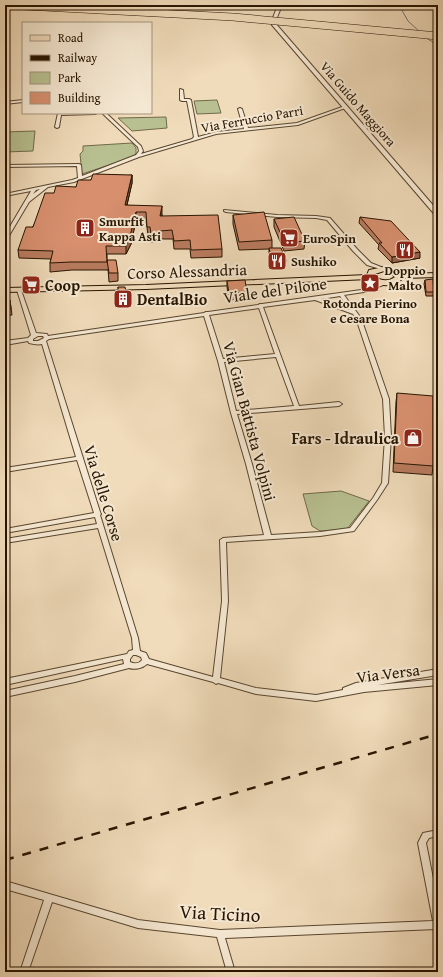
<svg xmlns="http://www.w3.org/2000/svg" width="443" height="977" font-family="'Gentium Book Plus',serif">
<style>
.green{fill:#b8c091;stroke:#706a49}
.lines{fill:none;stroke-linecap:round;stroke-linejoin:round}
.stream{stroke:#6e776f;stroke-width:1}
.minor-casing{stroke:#59462f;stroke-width:2}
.tertiary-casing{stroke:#59462f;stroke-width:2}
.primary-casing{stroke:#271501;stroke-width:2}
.minor{fill:#f5e8d2;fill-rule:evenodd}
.tertiary{fill:#f5e8d2;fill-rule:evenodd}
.primary{fill:#f0dbba;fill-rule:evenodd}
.rail{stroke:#271501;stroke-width:2.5;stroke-dasharray:9 9;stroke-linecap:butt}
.motorway-bridge-casing{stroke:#271501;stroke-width:8;stroke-linecap:butt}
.motorway-bridge{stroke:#f0dbba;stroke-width:7}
.wall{fill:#b97b5f;stroke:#271501}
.shaded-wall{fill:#96644d;stroke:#271501}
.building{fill:#d78f6e;stroke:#271501}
.labels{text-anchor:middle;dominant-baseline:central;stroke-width:4;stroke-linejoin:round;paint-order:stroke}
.far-street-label{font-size:13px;fill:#271501;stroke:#f5e8d2}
.far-poi-label{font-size:13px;font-weight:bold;fill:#271501;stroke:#f5e8d2;text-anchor:start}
.street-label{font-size:16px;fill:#271501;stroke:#f5e8d2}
.poi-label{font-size:16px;font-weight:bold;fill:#271501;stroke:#f5e8d2;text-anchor:start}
.near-street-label{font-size:19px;fill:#271501;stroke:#f5e8d2}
</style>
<rect width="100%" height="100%" fill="#f0dbba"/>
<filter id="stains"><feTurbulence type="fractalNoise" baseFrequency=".005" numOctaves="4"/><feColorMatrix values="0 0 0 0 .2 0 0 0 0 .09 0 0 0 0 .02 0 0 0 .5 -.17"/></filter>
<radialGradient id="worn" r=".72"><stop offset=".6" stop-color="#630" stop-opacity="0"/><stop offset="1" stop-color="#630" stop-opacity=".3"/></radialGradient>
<path class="green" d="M217,100l4,13 -24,1 -3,-13z
M166,117l1,11 -35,3 -14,-13z
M35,131l-2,20 -28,1v-20z
M132,143l4,5v6l-6,4 -48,16 -2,-20 3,-3v-5z
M341,491l28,10 -22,28 -27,2 -8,-5 -9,-32z"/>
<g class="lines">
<path class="stream" d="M399,5l9,16 12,11
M426,38l12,7"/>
<defs>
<path id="minor" d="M158,5l8,1 11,-1 -11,3z
M180,89l3,1 1,9h5l2,1 7,37 18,-5 28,-3 -6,-20 2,-1 2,1 6,19 49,-5 48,-17 3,1 -50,18 -82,9 -77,23 -65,25 -26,5 -19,15 -22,37 -2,1v-5l26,-44 -26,5v-2l67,-14 6,-2 -1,-12 -72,1v-2l74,-1 2,1 1,11 54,-21 3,-4 -1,-4 -36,-34h4l35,33 2,5 -2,3 51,-15 2,-2 -7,-36h-5l-2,-1zM40,189l-7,5 3,-4z
M23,100v2l-18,2v-2z
M58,113h39l-2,1 -34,1 -2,12 -2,1 -2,-1z
M224,210l53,5 39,1 14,2 27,31 14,14 15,6 -2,1 -17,-5 -14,-14 -26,-31 -11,-2 -39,-1 -51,-5 -2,-1z
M385,282h4v1l-25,9 -20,3 17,23 28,81 2,38 -3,46 -11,17 -23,31 -34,5 -94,6 2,59 -8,77 36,10 60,7 27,-5v-2l13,-5 82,-14v6l-61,10 61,-6v6l-74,7 -48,9 -60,-7 -38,-11 -2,1 -3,-2 -66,-18c-4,4 -12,6 -18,4l-54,14 -70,15v-6l70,-15 49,-12 -1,-5 -118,26v-6l122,-25 2,-3 4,-1 -1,-12 -34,-110 -93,15v-4l92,-15 -2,-7 -90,16v-4l89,-16 -17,-53 -72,12v-4l71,-11 -34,-113c-4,1 -9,0 -13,-1l-1,-2 -23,4v-4l23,-3 3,-3 -14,-45v-1h2l2,1 15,43 11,1 1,2 156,-23 2,-1h2l50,-7 2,-1h2l99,-14zM340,296l10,14 -29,-11zM315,300l38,14 3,4 27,81 2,38 -3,46 -9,15 -23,30 -30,4 -49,3 -19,-71 -15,-50 102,-8 3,-2 -3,-2 -40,4 -36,-99zM259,308l16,46 -52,5 -14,-44zM204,316l14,45 13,52 15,51 18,71 -41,3 -3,2 2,61 -9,76 -64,-18 -3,-6 -6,-2 -2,-13 -38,-123 1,-1 -1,-2 -54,-171 3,-2zM38,336h5l1,2 -6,3h-5v-2zM276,357l18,49 -58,5 -12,-49zM133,655h3l5,2 1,3c-3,4 -8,4 -12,2v-3z
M438,830v6l-9,2 -3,5 12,61v26l-2,-1 -211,9 10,34h-8l-10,-35 -79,-9 -86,-26 -24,70h-8l24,-72 -39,-11v-8l133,39 82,10 213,-9 -15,-78 5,-10z"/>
<path id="tertiary" d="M278,5h4l-6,15v4l162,187v6l-2,-1 -164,-191v-5z"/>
<path id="primary" d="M384,267l14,3 2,4 38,-1v4l-35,1c-10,10 -24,9 -35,1l-222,10 -141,3v-4l141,-3 221,-10 2,-5zM384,271l8,3 3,3c-7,5 -14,4 -21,-1l1,-2z"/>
</defs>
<use href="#minor" class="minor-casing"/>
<use href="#tertiary" class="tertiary-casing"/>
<use href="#primary" class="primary-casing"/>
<use href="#minor" class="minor"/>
<use href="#tertiary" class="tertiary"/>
<use href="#primary" class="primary"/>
<path class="rail" d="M5,860l433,-126"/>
<defs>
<path id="motorway-bridge" d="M5,5l228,12 205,19"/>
</defs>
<use href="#motorway-bridge" class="motorway-bridge-casing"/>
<use href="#motorway-bridge" class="motorway-bridge"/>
</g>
<path class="wall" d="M132,175v8l-5,22 35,9v2l60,33v8l-31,1 -1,-9h-16l-1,-10h-13l1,3h-10l-1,-7h-2l-2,-15h-10l-5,24 -5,10h-19v8l11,11v8l-9,1 -1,-13v1h-36l-22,2v-9l1,-4 -32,-1 -1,-8 36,-57 22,-6 15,-7z
M233,215l39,25v8l14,12 -1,7h-13l-3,-13v-5l-30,1 -6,-26z
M360,217l60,41 -28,5 -14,-14 1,-4 -20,-22z
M274,219l31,22 -1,8 -20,2 -10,-24z
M425,280l9,12 -1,4h-7l-2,-12z
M227,281l20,11v7l-18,1 -2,-13z
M118,287l10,12v5h-9z
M5,300h5l2,15 -7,1z
M397,393l36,73 -1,9 -39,-3 3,-70z"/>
<path class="shaded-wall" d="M132,175v8l-7,30v-8z
M162,206v8l-2,11v-9z
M136,212v8l-5,24 -5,10v-8z
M420,252v6l-28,5v-6z"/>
<path class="building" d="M93,174l39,1 -7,30 37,1 -2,10 58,-1 4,34 -31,1 -1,-10 -16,1 -2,-11 -12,1v2l-9,1 -1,-7h-3l-1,-15h-10l-6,24 -4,10h-20l1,16h-36l-21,1 3,-12 -35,-1 8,-23h7l12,-34h9l2,-7 20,1 2,-7h13z
M264,212l8,28 -33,2 -6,-27z
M294,217l11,24 -20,2 -11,-24z
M360,217l31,4 29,31 -28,5 -13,-14h3z
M269,248h12l5,12 -14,1z
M107,260h9l2,13h-9z
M433,279l1,13h-8l-1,-12z
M245,280l2,12 -18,1 -2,-12z
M118,287h7l3,12 -9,1z
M5,300h5l1,9h-6z
M397,393l36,3v70l-39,-3z"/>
<defs>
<symbol id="building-square" viewBox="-11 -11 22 22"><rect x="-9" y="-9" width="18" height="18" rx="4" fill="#8f2418" stroke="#f5e8d2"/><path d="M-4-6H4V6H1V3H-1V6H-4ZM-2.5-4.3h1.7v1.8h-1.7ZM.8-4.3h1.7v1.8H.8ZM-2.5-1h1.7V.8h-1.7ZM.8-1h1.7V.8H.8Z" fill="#fff"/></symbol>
<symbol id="supermarket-square" viewBox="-11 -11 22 22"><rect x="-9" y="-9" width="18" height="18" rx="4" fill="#8f2418" stroke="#f5e8d2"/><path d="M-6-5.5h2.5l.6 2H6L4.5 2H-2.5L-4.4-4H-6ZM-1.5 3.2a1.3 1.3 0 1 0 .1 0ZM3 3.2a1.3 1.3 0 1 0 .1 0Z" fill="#fff"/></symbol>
<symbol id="restaurant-square" viewBox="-11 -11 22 22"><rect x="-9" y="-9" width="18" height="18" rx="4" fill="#8f2418" stroke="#f5e8d2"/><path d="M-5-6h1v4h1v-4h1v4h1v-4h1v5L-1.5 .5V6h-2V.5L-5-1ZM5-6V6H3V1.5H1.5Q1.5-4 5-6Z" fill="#fff"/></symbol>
<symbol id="sight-square" viewBox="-11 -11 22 22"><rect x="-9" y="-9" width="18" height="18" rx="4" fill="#8f2418" stroke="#f5e8d2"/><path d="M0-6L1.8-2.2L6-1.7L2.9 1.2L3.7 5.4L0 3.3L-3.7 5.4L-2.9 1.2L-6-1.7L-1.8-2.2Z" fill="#fff"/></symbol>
<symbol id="shop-square" viewBox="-11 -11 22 22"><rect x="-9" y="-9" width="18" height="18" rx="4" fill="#8f2418" stroke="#f5e8d2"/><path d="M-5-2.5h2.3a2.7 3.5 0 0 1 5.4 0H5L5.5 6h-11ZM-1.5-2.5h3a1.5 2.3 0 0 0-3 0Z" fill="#fff"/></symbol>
</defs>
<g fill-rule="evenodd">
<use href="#building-square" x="74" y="217" width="22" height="22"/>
<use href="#supermarket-square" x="278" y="227" width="22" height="22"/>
<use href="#restaurant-square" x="394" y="239" width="22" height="22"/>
<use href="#restaurant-square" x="266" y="250" width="22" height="22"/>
<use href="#sight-square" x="359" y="272" width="22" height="22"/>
<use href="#supermarket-square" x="20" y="274" width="22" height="22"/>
<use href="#building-square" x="112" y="288" width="22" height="22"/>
<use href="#shop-square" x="402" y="427" width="22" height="22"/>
</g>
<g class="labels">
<g class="far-street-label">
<text transform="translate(358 104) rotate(49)">Via Guido Maggiora</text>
<text transform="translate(252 119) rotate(-10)">Via Ferruccio Parri</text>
</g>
<g class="far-poi-label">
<text x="99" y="221">Smurfit<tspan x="99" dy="15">Kappa Asti</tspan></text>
<text x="303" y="238">EuroSpin</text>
<text x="291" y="261">Sushiko</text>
<text x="405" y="270" text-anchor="middle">Doppio<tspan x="405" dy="15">Malto</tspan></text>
<text x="370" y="303" text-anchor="middle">Rotonda Pierino<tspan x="370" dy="15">e Cesare Bona</tspan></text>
</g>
<g class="street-label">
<text transform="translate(187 271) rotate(-2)">Corso Alessandria</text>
<text transform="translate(275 290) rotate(-8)">Viale del Pilone</text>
<text transform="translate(250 421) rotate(75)">Via Gian Battista Volpini</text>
<text transform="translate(104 493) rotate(73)">Via delle Corse</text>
<text transform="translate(388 673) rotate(-7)">Via Versa</text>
</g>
<g class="poi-label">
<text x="45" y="285">Coop</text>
<text x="137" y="299">DentalBio</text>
<text x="399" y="438" text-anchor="end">Fars - Idraulica</text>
</g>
<g class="near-street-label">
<text transform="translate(220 913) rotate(3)">Via Ticino</text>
</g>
</g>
<rect width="443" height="977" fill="none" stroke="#f0dbba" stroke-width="20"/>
<rect x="6" y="6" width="431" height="965" fill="none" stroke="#271501" stroke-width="2"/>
<rect x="10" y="10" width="423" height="957" fill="none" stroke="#271501"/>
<rect x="22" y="22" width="130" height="92" fill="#f5e8d2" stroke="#a3947e"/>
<rect x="30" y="35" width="20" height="6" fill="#f0dbba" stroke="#a3947e"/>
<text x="58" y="42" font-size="12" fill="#271501">Road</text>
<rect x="30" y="55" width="20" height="6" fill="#271501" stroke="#a3947e"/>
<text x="58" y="62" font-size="12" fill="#271501">Railway</text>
<rect x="30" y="72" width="20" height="12" fill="#b8c091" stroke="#a3947e"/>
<text x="58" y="82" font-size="12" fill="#271501">Park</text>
<rect x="30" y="92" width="20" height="12" fill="#d78f6e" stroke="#a3947e"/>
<text x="58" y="102" font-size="12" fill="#271501">Building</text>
<rect width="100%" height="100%" filter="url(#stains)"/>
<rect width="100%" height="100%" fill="url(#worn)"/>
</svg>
